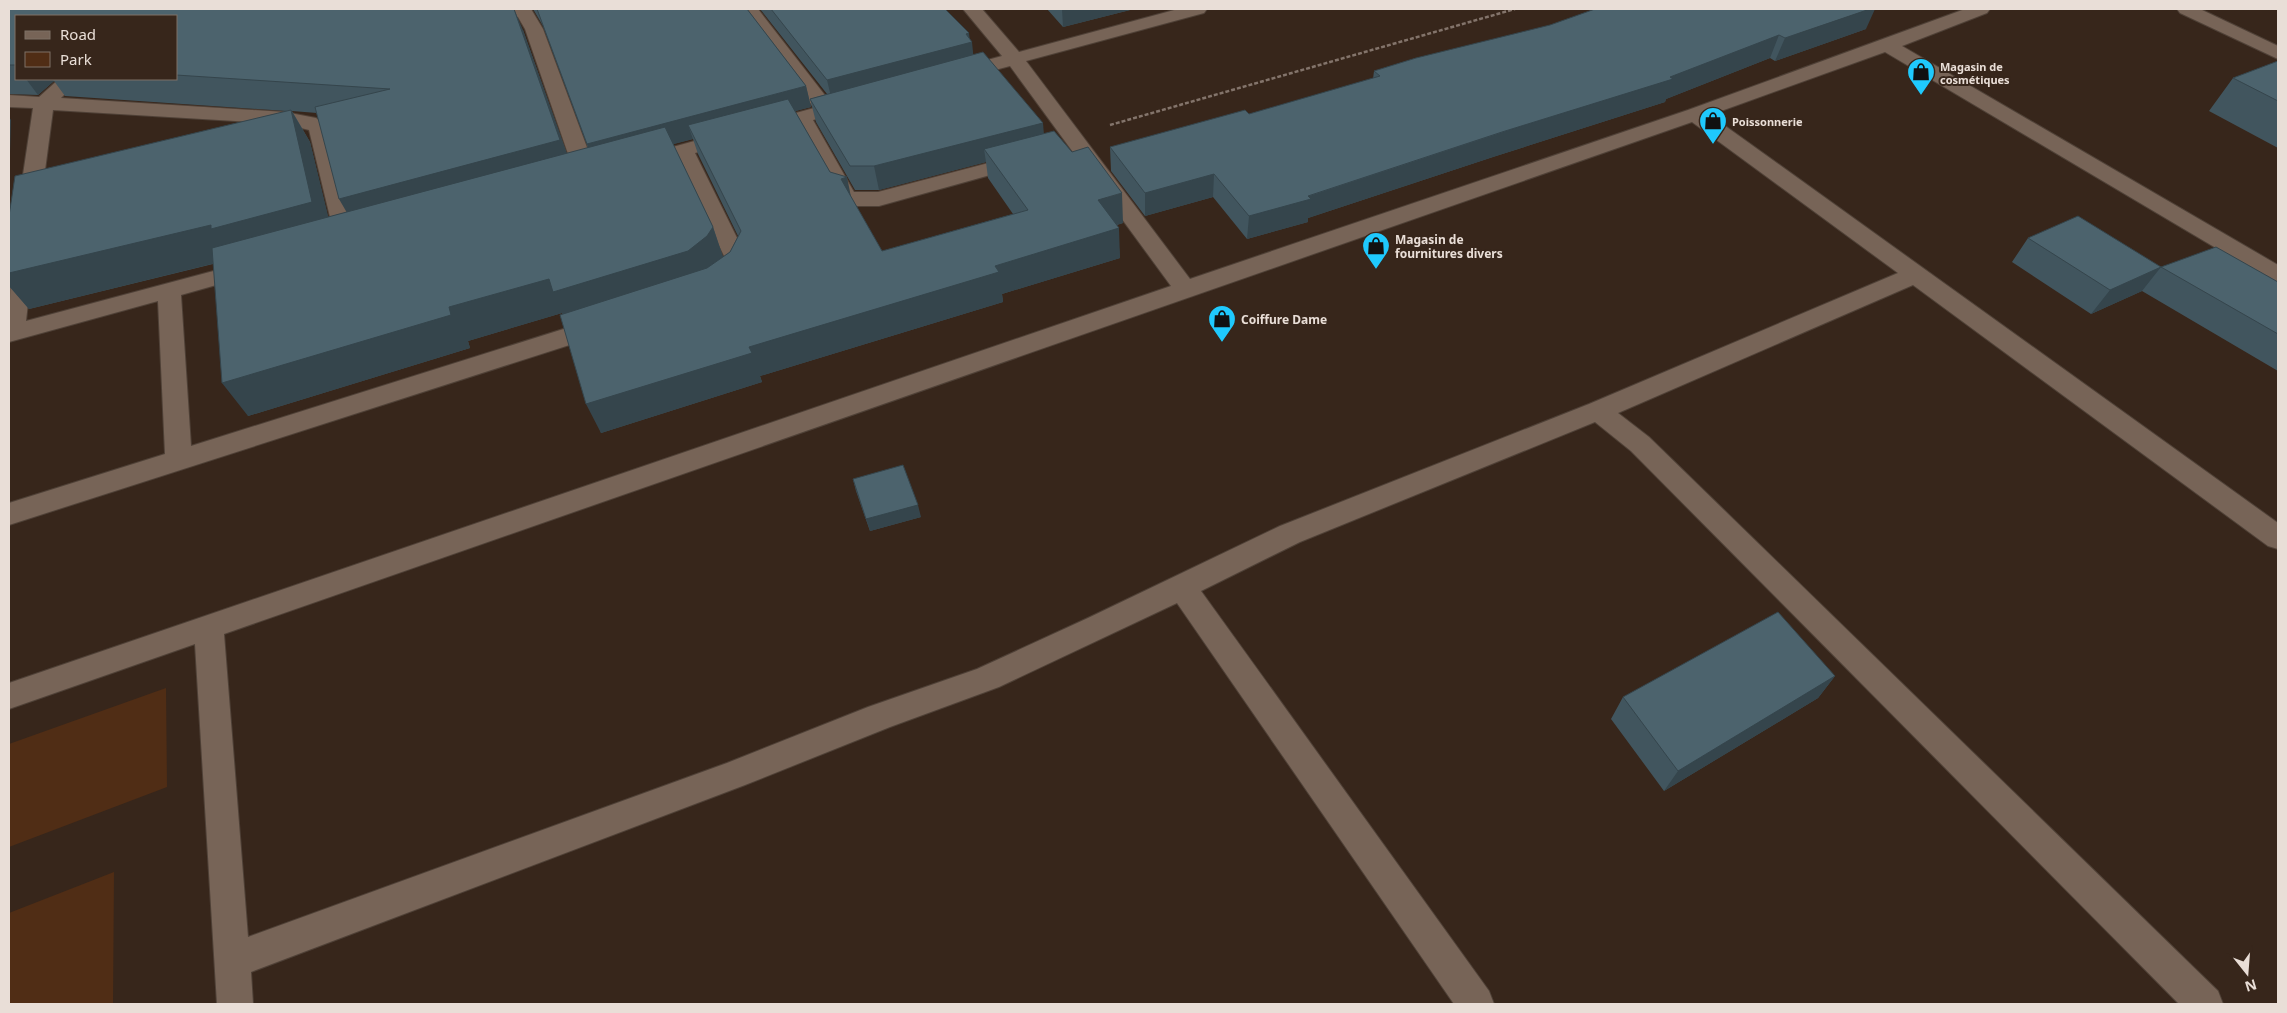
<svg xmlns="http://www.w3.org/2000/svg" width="2287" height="1013" font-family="'Noto Sans',sans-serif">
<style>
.green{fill:#502d15}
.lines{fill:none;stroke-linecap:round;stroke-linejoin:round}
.minor-casing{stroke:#4f4137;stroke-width:2}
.path{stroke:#83746b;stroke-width:2.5;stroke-dasharray:4 2;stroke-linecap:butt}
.minor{fill:#776457;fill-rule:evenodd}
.wall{fill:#41555e;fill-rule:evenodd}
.shaded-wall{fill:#35454c}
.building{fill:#4c636d;stroke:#35454c}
.labels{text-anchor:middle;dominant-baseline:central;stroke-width:4;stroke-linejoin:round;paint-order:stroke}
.far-poi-label{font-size:11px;font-weight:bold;fill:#e9ded7;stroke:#37261b;text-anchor:start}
.poi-label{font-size:12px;font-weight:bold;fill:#e9ded7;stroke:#37261b;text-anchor:start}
</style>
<rect width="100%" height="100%" fill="#37261b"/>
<path class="green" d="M166,688l1,99 -158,60v-103z
M114,872l-1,132h-104v-91z"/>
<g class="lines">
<defs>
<path id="minor" d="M475,9h56l12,20 55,148 -3,5 -8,1 -8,-1 -3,-5 -51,-148 -7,-12 -40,-4z
M740,9h18l73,94 18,-5 7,2 3,4 -3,4 -43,12 41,72h24l145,-38 7,2 4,4 -4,4 -151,42h-22l-19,-5 -43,-76 -100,28 53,107c-7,16 -11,30 -32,24l-4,-5 9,-8 5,-11 -49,-102 -37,10 -7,-2 -4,-4 4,-4 181,-50z
M963,9h19l37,43 159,-43h29l-3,4 -178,48 164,218 498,-169 277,-101h25l-3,4 -85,33 376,219v17l-8,-2 -385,-228 -175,63 568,408v26l-10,-3 -355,-261 -295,128 31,24 569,554 5,13h-44l-548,-553 -36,-29 -295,120 -99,49 288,400 5,13h-40l-277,-401 -178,84 -109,40 -145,58 -494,187 2,32h-36l-22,-360 -186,65v-26l1162,-397 -161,-220 -52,14 -7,-2 -3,-4 3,-4 51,-14zM1692,122l206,151 -309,131 -309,122 -192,92 -111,51 -109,38 -141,56 -479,174 -24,-303z
M2177,9h23l78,37v13l-98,-46z
M59,79h21l-19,19 224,14 31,6 12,9 30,115 -3,5 -8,2 -8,-2 -3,-5 -27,-112 -24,-6 -232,-14 -13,98 -3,5 -8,2 -8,-2 -3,-5 15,-100 -24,-1v-12l30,2z
M22,251l8,2 3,5 -7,63 225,-60 8,2 4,5 -4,5 -78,22 10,151 401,-126 9,-2 9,2 3,6 -3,6 -601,193v-22l156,-49 -7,-153 -149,41 2,-84 3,-5z"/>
</defs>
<use href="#minor" class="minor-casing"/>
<path class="path" d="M1110,125l405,-116"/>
<use href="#minor" class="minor"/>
</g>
<path class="wall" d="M9,9l514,21 44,124 21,-6 -45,-122 -10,-17h214l59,77 5,21 -16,4 35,61 21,25 31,54 131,-37 -25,-36 -2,-16 -107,28h-24l-39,-68 -6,-23 17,-5 -67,-85h185l25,31 3,14 150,169 -6,2 3,33 -118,36 1,8 -243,74 2,6 -161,51 -39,-120 -94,28 2,7 -222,68 -35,-152 -184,45 -20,-23v-78l1,1 276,-98 -221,-15 -11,-15 -16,14 -29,-1zM16,16h160v63h-160zM292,111l25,2 30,99 -19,5 -18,-75zM693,139l5,15 40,82 -8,16 -7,5 -10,-30 -40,-83z
M1047,9h87l-71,18z
M1866,29l-91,32 -5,-3 -104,41 -1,3 -169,54 -188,62v4l-61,17 -34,-42 -68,19 -34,-45 -1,-24 139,-33 124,-35 1,-8 42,-13z
M2278,61v87l-69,-37 24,-33z
M2028,238l133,29 117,15v89l-136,-80 -51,23 -79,-52z
M853,479l68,38 -51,14 -14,-40z
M1835,676l-17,22 -154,93 -53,-72 12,-22z"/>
<path class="shaded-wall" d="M514,9l9,21 50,141 -216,59 -18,-31z
M1062,9h72l-71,18z
M1870,9h5l-9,20 -91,32 10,-23z
M969,33l1,9h2l2,20 -142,39 -5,-21z
M1779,35l-9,23 -104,41 -1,3 -169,54 -188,62v4l-61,17 2,-23 421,-139z
M26,79h26l2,2 -16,14z
M806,86l5,21 -116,31 -7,-13 5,14 -98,26 -8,-21z
M291,110l19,32 23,94 -101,23 -203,50 -20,-23v-13z
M9,117l2,3 -2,65z
M1043,123l2,24 -61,2 2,13 -107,28 -5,-24z
M1214,174l-1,23 -68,19v-23z
M847,177l6,30 -12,-28z
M1122,193l1,30 -24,7 -1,-30z
M713,227l11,33 -5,10 -151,56 -6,-13 -94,28 2,7 -222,68 -26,-33 227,-76z
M1119,228l1,30 -118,36 1,8 -243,74 2,6 -161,51 -15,-29 163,-57 246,-81z
M2161,267l-19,24 -51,23 19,-24z
M918,505l3,12 -51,14 -4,-12z
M1835,676l-17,22 -154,93 14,-20z"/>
<path class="building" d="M9,9h505l46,131 -221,59 -24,-92 75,-18 -214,-14v-59h-160v49h-7z
M537,9h210l59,77 -219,58z
M771,9h174l24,24 -3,1 6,8 -145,38z
M1595,9h275l-85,29 -6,-3 -109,42 3,2 -171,53 -194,64 3,3 -62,17 -35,-42 -69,19 -35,-46 135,-37 4,4 131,-38 -6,-5 42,-13 134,-33z
M983,52l60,71 -169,43h-24l-40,-67z
M2278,61v40l-45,-23z
M788,99l42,73 17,5 -6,2 41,72 146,-41 -44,-61 70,-18 18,21 16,-5 34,46 -24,7 21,28 -124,38 4,6 -250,75 3,6 -166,51 -26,-89 147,-47 23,-16 11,-21 -53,-106z
M291,110l21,92 -101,27v-4l-202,48v-57l6,-40z
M665,127l48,100 -6,9 -19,15 -135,41 -4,-13 -100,28 2,8 -229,68 -10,-135z
M2078,216l83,51 -51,23 -82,-52z
M2216,247l62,35v52l-117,-67z
M903,465l15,40 -52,14 -13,-40z
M1778,612l57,64 -157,95 -55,-74z"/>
<defs>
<symbol id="shop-pin" viewBox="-11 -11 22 30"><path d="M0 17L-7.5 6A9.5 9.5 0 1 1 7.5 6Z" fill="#1fc9fd" stroke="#37261b"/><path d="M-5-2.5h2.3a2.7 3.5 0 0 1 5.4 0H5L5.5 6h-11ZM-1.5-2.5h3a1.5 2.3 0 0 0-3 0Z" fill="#111"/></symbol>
</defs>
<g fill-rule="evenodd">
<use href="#shop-pin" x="1905" y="56" width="32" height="43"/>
<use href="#shop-pin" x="1697" y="105" width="32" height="43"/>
<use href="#shop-pin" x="1360" y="230" width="32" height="43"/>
<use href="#shop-pin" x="1206" y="303" width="32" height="43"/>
</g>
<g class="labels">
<g class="far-poi-label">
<text x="1940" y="66">Magasin de<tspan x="1940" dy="13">cosmétiques</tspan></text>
<text x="1732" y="121">Poissonnerie</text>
</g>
<g class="poi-label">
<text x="1395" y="239">Magasin de<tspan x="1395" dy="14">fournitures divers</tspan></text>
<text x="1241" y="319">Coiffure Dame</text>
</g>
</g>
<rect width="2287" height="1013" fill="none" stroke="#e9ded7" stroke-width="20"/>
<rect x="15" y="15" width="162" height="65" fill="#37261b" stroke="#7e7066"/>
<rect x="25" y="31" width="25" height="8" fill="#776457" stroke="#7e7066"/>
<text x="60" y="40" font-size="15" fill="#e9ded7">Road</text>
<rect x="25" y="52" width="25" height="15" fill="#502d15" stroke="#7e7066"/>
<text x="60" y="65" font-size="15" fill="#e9ded7">Park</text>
<g transform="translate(2247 973) rotate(163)" stroke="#37261b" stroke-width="4" paint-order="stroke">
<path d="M0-4L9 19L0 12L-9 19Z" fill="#e9ded7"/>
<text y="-8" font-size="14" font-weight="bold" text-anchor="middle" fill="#e9ded7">N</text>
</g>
</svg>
